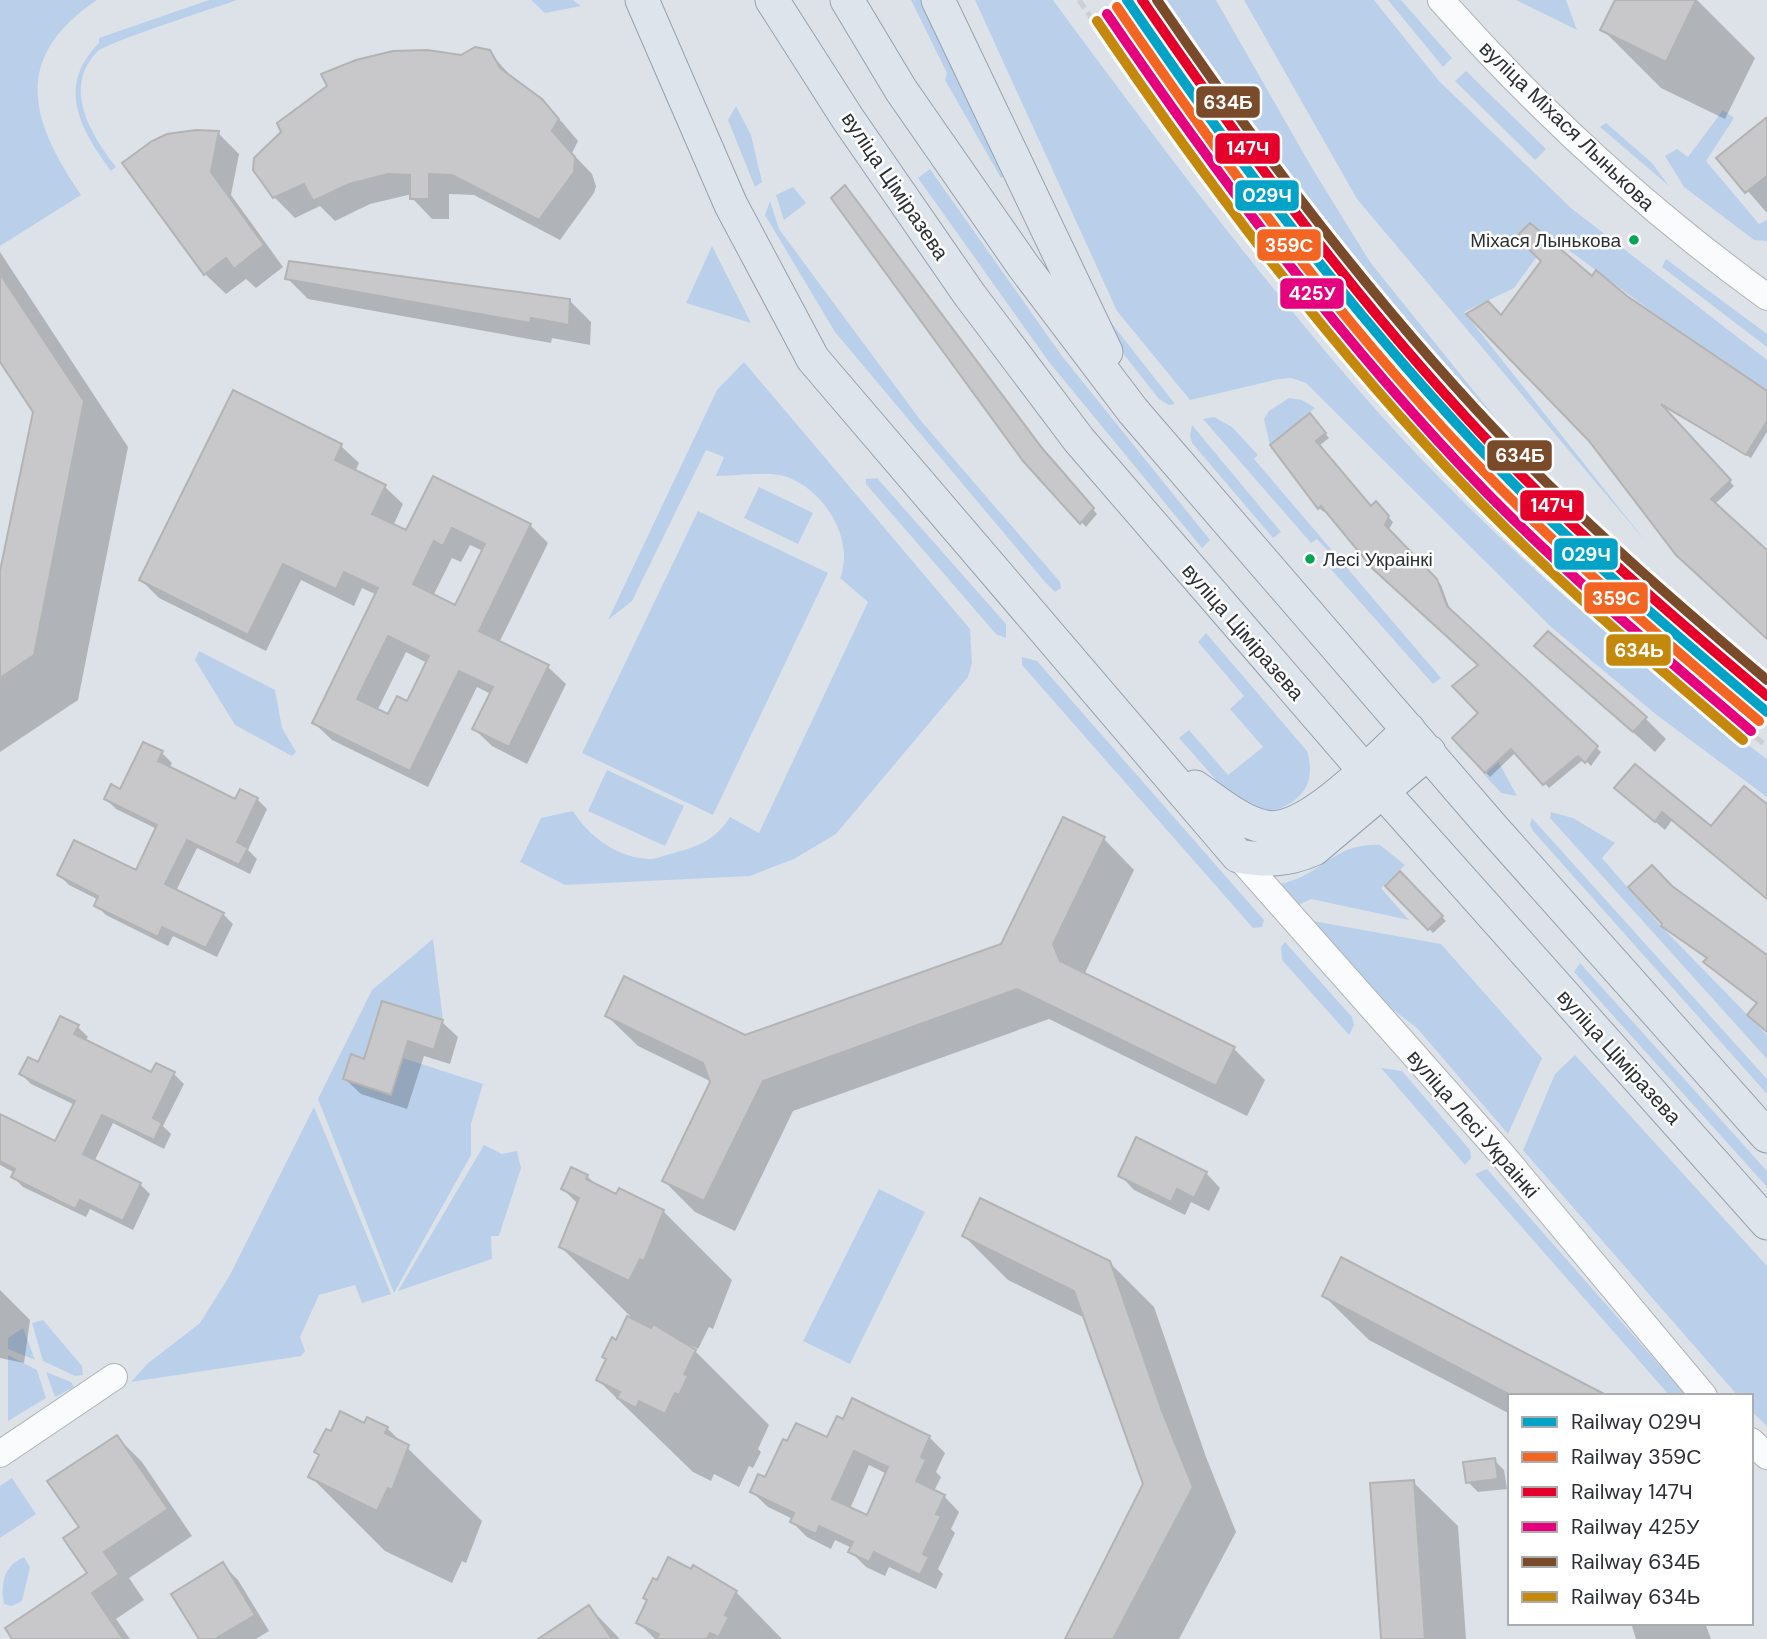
<svg xmlns="http://www.w3.org/2000/svg" width="1767" height="1639" font-family="'DM Sans',sans-serif">
<style>
.green{fill:#bad0ea}
.shadow{fill:#0003;fill-rule:evenodd}
.building{fill:#c8c7c9;stroke:#b3b3b4;stroke-width:2;fill-rule:evenodd}
.lines{fill:none;stroke-linecap:round;stroke-linejoin:round}
.minor-casing{stroke:#afb2b6;stroke-width:28}
.major-casing{stroke:#95a1ae;stroke-width:35}
.minor{stroke:#fafbfc;stroke-width:26}
.major{stroke:#dde4eb;stroke-width:33}
.rail{stroke:#cfcfd1;stroke-width:5;stroke-dasharray:10 5;stroke-linecap:butt}
.rail-1-casing{stroke:#fff;stroke-width:16}
.rail-2-casing{stroke:#fff;stroke-width:16}
.rail-3-casing{stroke:#fff;stroke-width:16}
.rail-4-casing{stroke:#fff;stroke-width:16}
.rail-5-casing{stroke:#fff;stroke-width:16}
.rail-6-casing{stroke:#fff;stroke-width:16}
.rail-1{stroke:#02a3c6;stroke-width:10}
.rail-2{stroke:#f26522;stroke-width:10}
.rail-3{stroke:#e4002b;stroke-width:10}
.rail-4{stroke:#e5007d;stroke-width:10}
.rail-5{stroke:#7a4b2a;stroke-width:10}
.rail-6{stroke:#c4880d;stroke-width:10}
.bus-dot{fill:#00a651;stroke:#fff;stroke-width:2.5}
.labels{text-anchor:middle;dominant-baseline:central;stroke-width:5;stroke-linejoin:round;paint-order:stroke}
.bus-label{font-size:19px;fill:#2c2f33;stroke:#fff;text-anchor:end}
.street-label{font-size:21px;fill:#2c2f33;stroke:#fff}
.line-badge{stroke:#fff;stroke-width:2.5}
.badge-label{font-size:19px;text-anchor:middle;font-weight:bold;fill:#fff}
</style>
<rect width="100%" height="100%" fill="#dde2e8"/>
<path class="green" d="M0,0h97c-86,58 -67,120 -16,195l-81,51z
M209,0h28c-22,8 -130,42 -140,52 -35,36 -6,83 19,115l-5,4c-30,-41 -56,-84 -12,-128v-5z
M531,0h42l8,6 -36,7z
M911,0h12l82,175 -4,3 -56,-98 2,-7z
M975,0h78c104,141 208,280 324,411 116,130 251,245 390,348v38l-109,-81 -108,-90 -244,-243 -15,-5 -12,1 -89,21 -73,-89z
M1138,0h78l96,168 58,94 140,174 200,219 -154,-137 -124,-130 -179,-225 -65,-88z
M1244,0h130l65,81 132,127 196,152v31l-116,-80 -100,-74 -37,51 -50,24 182,230 -289,-343z
M1388,0h13l51,58 -9,9z
M1516,0h50l11,30z
M1466,71l80,78 -11,11 -80,-79z
M736,106l15,29 11,47 -7,5 -27,-67z
M1723,110l11,8 -28,43 53,63 8,-4v21l-13,-1 -70,-53 -19,-31 12,-7 11,8z
M1606,123l46,40 17,23 -69,-59z
M930,169l132,187 148,184 -8,8 -153,-186 -131,-184z
M793,187l13,16 -22,17 -8,-25z
M770,201l9,28 142,192 139,161 1,6 -6,4 -10,-10 -210,-250 -70,-117z
M712,246l39,77 -65,-20z
M1666,259l101,75v13l-105,-80z
M1091,291l22,34 62,79 -6,1 -10,-6 -52,-66z
M744,362l226,267 2,34 -4,14 -132,157 -42,25 -44,17 -185,9 -45,-23 21,-44 32,-7c16,26 45,47 77,48 8,0 18,-5 27,-7 23,-6 40,-14 53,-35l29,16 109,-231 -28,-24c15,-38 -15,-87 -53,-101 -14,-6 -54,-1 -71,-1l8,-19 -18,-7 -74,151 -24,19 109,-230z
M1289,398l13,2 13,8 -45,37 -6,-26 5,-8z
M1214,417l18,10 26,28 -4,4 187,219 -8,6 -104,-117 8,-6 -20,-22 -6,4 -108,-124z
M1192,425l89,107 -8,6 -81,-95 -2,-7z
M877,478l129,146v14l-10,-4 -130,-150v-5z
M759,487l54,26 -15,31 -54,-26z
M698,511l130,62 -115,242 -131,-62z
M1206,633l101,118c10,34 -6,51 -38,62l-37,-15 -53,-60 10,-8 39,45 35,-28 -33,-38 14,-13 -46,-54z
M199,651l76,39 7,38 14,24 -4,4 -57,-31 -40,-65z
M1022,657l15,4 227,259 -2,7 -9,1 -231,-263z
M1498,761l19,35 -16,-3 -19,-21 3,1z
M607,770l77,36 -19,40 -77,-35z
M1551,812l22,6 42,25 -13,15 59,68 106,109v24l-217,-241z
M1532,818l235,261v15l-233,-262 -4,-7z
M1380,845l25,20 -24,23 28,32 -98,-21 -17,8 -19,-22c47,-7 57,-43 105,-40z
M1313,921l128,23 101,114 -34,76 -91,-106 -42,-32 -63,-68z
M433,939l10,81 -61,-19 -18,58 -13,-4 -7,24 47,15 12,-36 80,26 -12,40v31l-77,138 -76,-194 54,-109z
M1285,942l67,75 2,8 -5,10 -67,-75 -1,-13z
M1580,963l187,208v16l-193,-215z
M1575,1055l192,211v160l-16,-15v-15h-13l-215,-246 32,-76z
M1381,1068l21,3 68,79 1,8 -6,7z
M314,1107l77,187 -29,9 -7,-18 -36,10 -19,42 5,14 -4,5 -170,26 16,-18 53,-41 30,-48z
M484,1145l18,9 15,-3 4,17 -22,68h-8l1,23 -94,32z
M1487,1169l197,224 -2,3h-12l-195,-222z
M879,1189l46,23 -75,152 -47,-23z
M43,1320l39,46 1,9 -8,1 -32,-15 -11,-38z
M23,1328l12,32 -27,-11v-11z
M8,1355l29,15 9,28 -38,23z
M46,1372l25,10 3,5 -19,10z
M12,1478l24,36 -36,24v-52z
M24,1557l6,10 -8,34 -10,5 -8,-2c-4,-21 0,-38 20,-47z"/>
<path class="shadow" d="M1617,0h80l58,58 -30,61 -64,-31 -59,-59z
M483,49l10,7 24,27 45,39 16,19 -6,12 20,21 4,12 -2,7 -34,47 -86,-45 -25,-1v25h-17l-20,-21v-4l-42,10 -35,17 -15,-15 -25,12 -21,-21 -20,-31 9,-17 21,-17 177,-75 6,-6z
M1767,119v94l-48,-55z
M218,133l21,21 -8,41 52,72 -27,21 -10,-9 -20,15 -21,-20 -81,-111z
M0,252l128,195 -50,253 -78,52v-173l35,-168 -35,-52z
M287,278l283,23 21,21 -1,23 -38,-7 -1,5 -243,-44z
M1593,279l33,19 141,94v40l-16,26 -91,-53 74,81 -20,19 53,48v84l-265,-319z
M234,392l107,54 18,17 -4,9 30,15 18,17 -10,22 14,7 27,-55 96,47 18,18 -49,100 49,24 18,17 -39,80 -35,-18 -18,-17 17,-35 -14,-7 -49,100 -96,-47 -18,-17 63,-128 -15,-7 -8,18 -53,-26 -35,71 -107,-53 -18,-18zM470,545l13,6 -27,56 -23,-11 19,-38 9,4zM406,652l21,11 -19,40 -19,14 -12,-6z
M1314,420l15,18 -10,8 52,62 5,-4 17,18 -5,9 53,54 10,27 150,140 -10,14 -7,-7 -35,29 -33,-36 -26,25 -36,-39 26,-24v-49l-154,-155 -2,2 -5,-4z
M1047,455l50,59 -11,13 -61,-67z
M1537,646l108,72 21,21 -11,13z
M162,753l10,10 -3,6 67,32 21,-2 10,10 -19,41 9,9 -7,15 -53,-26 -21,43 47,23 10,10 -16,33 -44,-21 -5,10 -62,-31 -10,-10 3,-5 -30,-15 -10,-10 78,-3 20,-43 -41,-20 -10,-10 15,-8z
M1626,797l86,31 55,-22v92l-95,-78 -7,10z
M1104,839l30,31 -50,105 150,74 31,31 -18,36 -198,-97 -256,92 -58,120 -40,-19 -31,-31 48,-99 -74,-36 -31,-30 138,21 257,-91z
M1400,874l46,47 -13,12 -46,-47z
M442,1022l16,15 -8,27 -26,-8 -17,53 -46,-15 -16,-15 20,-18z
M78,1027l10,10 -3,4 67,33h22l10,10 -21,42 8,8 -7,15 -51,-26 -19,39 46,22 10,10 -17,36 -43,-21 -4,8 -63,-30 -10,-10 2,-4 -15,-8v-49l56,27 19,-38 -44,-21 -10,-10 18,-10z
M1206,1173l14,15 -11,23 -18,-9 -6,13 -51,-25 -14,-15z
M587,1176l11,11 19,9 46,15 69,69 -19,49 -4,-2 -11,22 -9,-4 80,80 -11,24 3,3 -8,16 -4,-2 -10,21 -25,-13 -3,7 -18,-9 -95,-92 19,-38 19,-20 -75,-75 18,-42 -16,-16z
M964,1236l145,26 45,45 52,150 30,75 -57,107h-112l78,-155 -60,-166 -77,-38z
M0,1290l30,30 -6,43 -24,-5z
M1324,1296l275,100h-89v18l-141,-74z
M853,1401l76,36 16,16 -9,19 5,5 -7,14 10,5 15,16 -8,17 4,4 -17,36 5,5 -7,15 -47,-22 -4,9 -19,-9 -16,-16 2,-3 -17,-8 -4,9 -24,-12 -15,-15 1,-3 -25,-12 -16,-15 76,-52 15,-19zM869,1465l18,9 -19,43 -18,-8z
M365,1425l22,3 95,93 -16,42 -4,-2 -10,22 -67,-32 -74,-74 21,-44z
M117,1437l25,25 50,74 -63,42 15,22 -28,19 14,20h-115l75,-66 -9,-45z
M1494,1460l10,10 3,19 -29,3 -10,-10z
M1413,1482l45,44 8,113h-83z
M222,1564l16,16 31,51 -13,8h-54z
M736,1592l46,47h-127l-17,-17 10,-20 -3,-4z
M589,1607l31,32h-78z
M1631,1623h74l6,16h-75z"/>
<path class="building" d="M1615,0h81l-30,62 -66,-32z
M475,47l15,3 10,18 42,31 17,20 -7,12 23,26 -1,15 -35,48 -87,-45 -23,-1v25h-19v-24l-22,-1 -39,10 -36,17 -9,-17 -31,14 -20,-28 1,-12 27,-26 -4,-9 50,-37 -6,-12 35,-14 37,-9 34,-1 34,5z
M1767,117v59l-22,17 -29,-35z
M196,130l23,1 -8,41 53,73 -30,24 -8,-11 -22,17 -82,-112 30,-22 15,-7z
M845,185l197,263 52,60 -14,16 -57,-63 -192,-263z
M1530,223l62,53 4,-6 31,26 140,95v30l-21,34 -85,-51 70,76 -20,19 56,51v89l-91,-84 -87,-114 -123,-127 22,-13 13,14 40,-54 -25,-24z
M289,261l281,38 -1,26 -38,-7 -1,5 -245,-44z
M0,274l84,127 -50,254 -34,23v-107l33,-159 -33,-50z
M233,390l109,54 -7,16 51,25 -14,29 34,16 27,-54 98,48 -52,107 70,34 -40,82 -37,-18 21,-42 -34,-16 -49,100 -98,-48 66,-135 -34,-16 -8,17 -53,-25 -35,71 -109,-55zM452,528l33,16 -30,61 -42,-21 21,-43 9,5zM388,636l41,20 -22,45 -10,-5 -9,18 -31,-15z
M1310,413l16,20 -10,8 55,65 5,-5 13,15 -4,9 52,54 10,27 151,140 -13,17 -7,-7 -35,29 -32,-36 -26,24 -33,-35 26,-25 -26,-27 26,-21 -105,-96 -52,-63 -3,3 -48,-64z
M1548,631l99,86 -14,15 -99,-86z
M143,742l20,9 -5,10 35,17 42,21 5,-10 18,9 -21,44 11,6 -9,17 -52,-25 -22,44 59,29 -18,35 -44,-21 -4,10 -64,-31 4,-10 -41,-21 17,-35 62,30 21,-45 -53,-26 7,-15 9,5z
M1635,764l76,62 33,-40 23,18v95l-105,-87 -7,10 -41,-34z
M1063,817l42,20 -52,107 7,17 175,86 -19,39 -199,-97 -254,92 -59,120 -42,-20 48,-99 -7,-19 -98,-47 19,-40 121,59 256,-91z
M1652,865l20,21 95,69v77l-20,-17 10,-12 -54,-41 4,-4 -46,-32 1,-2 -34,-37z
M1400,871l43,45 -15,14 -43,-44z
M382,1001l61,19 -9,30 -26,-9 -17,54 -48,-16 8,-25 13,5z
M60,1016l19,9 -5,9 77,38 5,-9 19,9 -22,46 9,5 -8,17 -52,-25 -19,39 58,29 -18,38 -43,-21 -5,9 -64,-32 4,-8 -15,-8v-47l55,27 20,-40 -56,-27 9,-17 10,5z
M1136,1137l71,35 -13,26 -17,-9 -6,13 -53,-26z
M571,1167l17,8 -2,4 30,15 3,-6 45,22 -20,51 -4,-2 -11,22 -70,-34 20,-49 -18,-9z
M980,1198l130,63 52,150 31,76 -80,152h-48l78,-155 -69,-193 -112,-55z
M1341,1257l267,139h-96l-190,-100z
M627,1316l24,12 2,-4 43,26 -12,24 4,2 -9,19 -4,-2 -10,21 -26,-13 -3,7 -19,-10 3,-6 -24,-12 10,-21 -4,-2 10,-20 4,3z
M852,1398l78,38 -9,21 5,3 -10,21 29,14 -9,19 5,2 -18,38 6,3 -9,18 -46,-23 -5,10 -21,-10 5,-10 -34,-16 -3,8 -26,-12 4,-9 -44,-21 8,-18 7,3 18,-38 4,2 9,-18 31,14 10,-21 6,3zM854,1451l34,16 -21,48 -35,-16z
M340,1411l24,12 3,-6 21,10 -3,6 24,12 -17,45 -4,-2 -11,23 -69,-34 11,-22 -5,-3 12,-23 5,2z
M117,1435l51,74 -64,43 15,22 -27,19 31,46h-111l-7,-11 82,-55 -24,-35 16,-11 -32,-46z
M1495,1458l3,21 -32,4 -3,-21z
M1414,1480l11,159h-44l-11,-156z
M668,1557l23,12 2,-4 44,26 -12,24 4,2 -10,20 -9,-4 -3,6h-50l2,-5 -23,-11 11,-23 -4,-2 10,-20 4,2z
M223,1562l32,53 -40,24h-16l-28,-45z
M589,1605l23,34h-74z"/>
<g class="lines">
<defs>
<path id="minor" d="M1441,0c98,111 206,210 326,297
M1238,856l262,296 204,244
M1751,1441l16,15
M0,1454l114,-77"/>
<path id="major" d="M642,0l89,205 82,154 425,497c29,5 48,5 76,-7l115,-97
M772,0l76,119 121,175 110,146 305,353 383,430
M847,0l54,90 123,177 109,144 358,415 276,310
M938,0l168,352
M1195,787c21,14 45,35 70,40 42,9 113,-71 144,-97"/>
</defs>
<use href="#minor" class="minor-casing"/>
<use href="#major" class="major-casing"/>
<use href="#minor" class="minor"/>
<use href="#major" class="major"/>
<path class="rail" d="M1079,0c99,143 203,285 321,413 112,121 236,233 367,333"/>
<defs>
<path id="rail-1" d="M1127,0c113,166 234,326 374,471 83,86 175,164 266,241"/>
<path id="rail-2" d="M1117,7c114,167 236,332 379,477 83,84 173,161 263,237"/>
<path id="rail-3" d="M1142,0c112,163 231,323 369,465 81,82 168,157 256,231"/>
<path id="rail-4" d="M1107,14c114,167 236,330 377,476 84,86 176,163 267,241"/>
<path id="rail-5" d="M1157,0c109,160 227,316 363,456 77,79 162,152 247,224"/>
<path id="rail-6" d="M1097,21c114,168 237,331 379,477 83,86 176,164 267,242"/>
</defs>
<use href="#rail-1" class="rail-1-casing"/>
<use href="#rail-2" class="rail-2-casing"/>
<use href="#rail-3" class="rail-3-casing"/>
<use href="#rail-4" class="rail-4-casing"/>
<use href="#rail-5" class="rail-5-casing"/>
<use href="#rail-6" class="rail-6-casing"/>
<use href="#rail-1" class="rail-1"/>
<use href="#rail-2" class="rail-2"/>
<use href="#rail-3" class="rail-3"/>
<use href="#rail-4" class="rail-4"/>
<use href="#rail-5" class="rail-5"/>
<use href="#rail-6" class="rail-6"/>
</g>
<g class="bus-dot">
<circle cx="1634" cy="240" r="6"/>
<circle cx="1310" cy="559" r="6"/>
</g>
<g class="labels">
<g class="bus-label">
<text x="1621" y="240">Міхася Лынькова</text>
<text x="1323" y="559" text-anchor="start">Лесі Украінкі</text>
</g>
<g class="street-label">
<text transform="translate(1567 126) rotate(44)">вуліца Міхася Лынькова</text>
<text transform="translate(895 186) rotate(56)">вуліца Ціміразева</text>
<text transform="translate(1243 632) rotate(49)">вуліца Ціміразева</text>
<text transform="translate(1619 1057) rotate(48)">вуліца Ціміразева</text>
<text transform="translate(1473 1124) rotate(49)">вуліца Лесі Украінкі</text>
</g>
</g>
<g class="line-badge">
<rect x="1195" y="85" width="66" height="34" rx="7" fill="#7a4b2a"/>
<rect x="1214" y="132" width="67" height="33" rx="7" fill="#e4002b"/>
<rect x="1234" y="179" width="66" height="33" rx="7" fill="#02a3c6"/>
<rect x="1256" y="228" width="66" height="34" rx="7" fill="#f26522"/>
<rect x="1279" y="277" width="66" height="33" rx="7" fill="#e5007d"/>
<rect x="1486" y="439" width="67" height="33" rx="7" fill="#7a4b2a"/>
<rect x="1519" y="489" width="66" height="33" rx="7" fill="#e4002b"/>
<rect x="1553" y="537" width="66" height="34" rx="7" fill="#02a3c6"/>
<rect x="1583" y="581" width="66" height="34" rx="7" fill="#f26522"/>
<rect x="1605" y="633" width="67" height="34" rx="7" fill="#c4880d"/>
</g>
<g class="badge-label">
<text x="1228" y="109">634Б</text>
<text x="1248" y="155">147Ч</text>
<text x="1267" y="202">029Ч</text>
<text x="1289" y="252">359С</text>
<text x="1312" y="300">425У</text>
<text x="1520" y="462">634Б</text>
<text x="1552" y="512">147Ч</text>
<text x="1586" y="561">029Ч</text>
<text x="1616" y="605">359С</text>
<text x="1639" y="657">634Ь</text>
</g>
<rect x="1508" y="1394" width="245" height="231" fill="#ffffff" stroke="#abacad" stroke-width="2"/>
<rect x="1522" y="1417" width="35" height="10" fill="#02a3c6" stroke="#abacad" stroke-width="2"/>
<text x="1571" y="1429" font-size="21" fill="#2c2f33">Railway 029Ч</text>
<rect x="1522" y="1452" width="35" height="10" fill="#f26522" stroke="#abacad" stroke-width="2"/>
<text x="1571" y="1464" font-size="21" fill="#2c2f33">Railway 359С</text>
<rect x="1522" y="1487" width="35" height="10" fill="#e4002b" stroke="#abacad" stroke-width="2"/>
<text x="1571" y="1499" font-size="21" fill="#2c2f33">Railway 147Ч</text>
<rect x="1522" y="1522" width="35" height="10" fill="#e5007d" stroke="#abacad" stroke-width="2"/>
<text x="1571" y="1534" font-size="21" fill="#2c2f33">Railway 425У</text>
<rect x="1522" y="1557" width="35" height="10" fill="#7a4b2a" stroke="#abacad" stroke-width="2"/>
<text x="1571" y="1569" font-size="21" fill="#2c2f33">Railway 634Б</text>
<rect x="1522" y="1592" width="35" height="10" fill="#c4880d" stroke="#abacad" stroke-width="2"/>
<text x="1571" y="1604" font-size="21" fill="#2c2f33">Railway 634Ь</text>
</svg>
